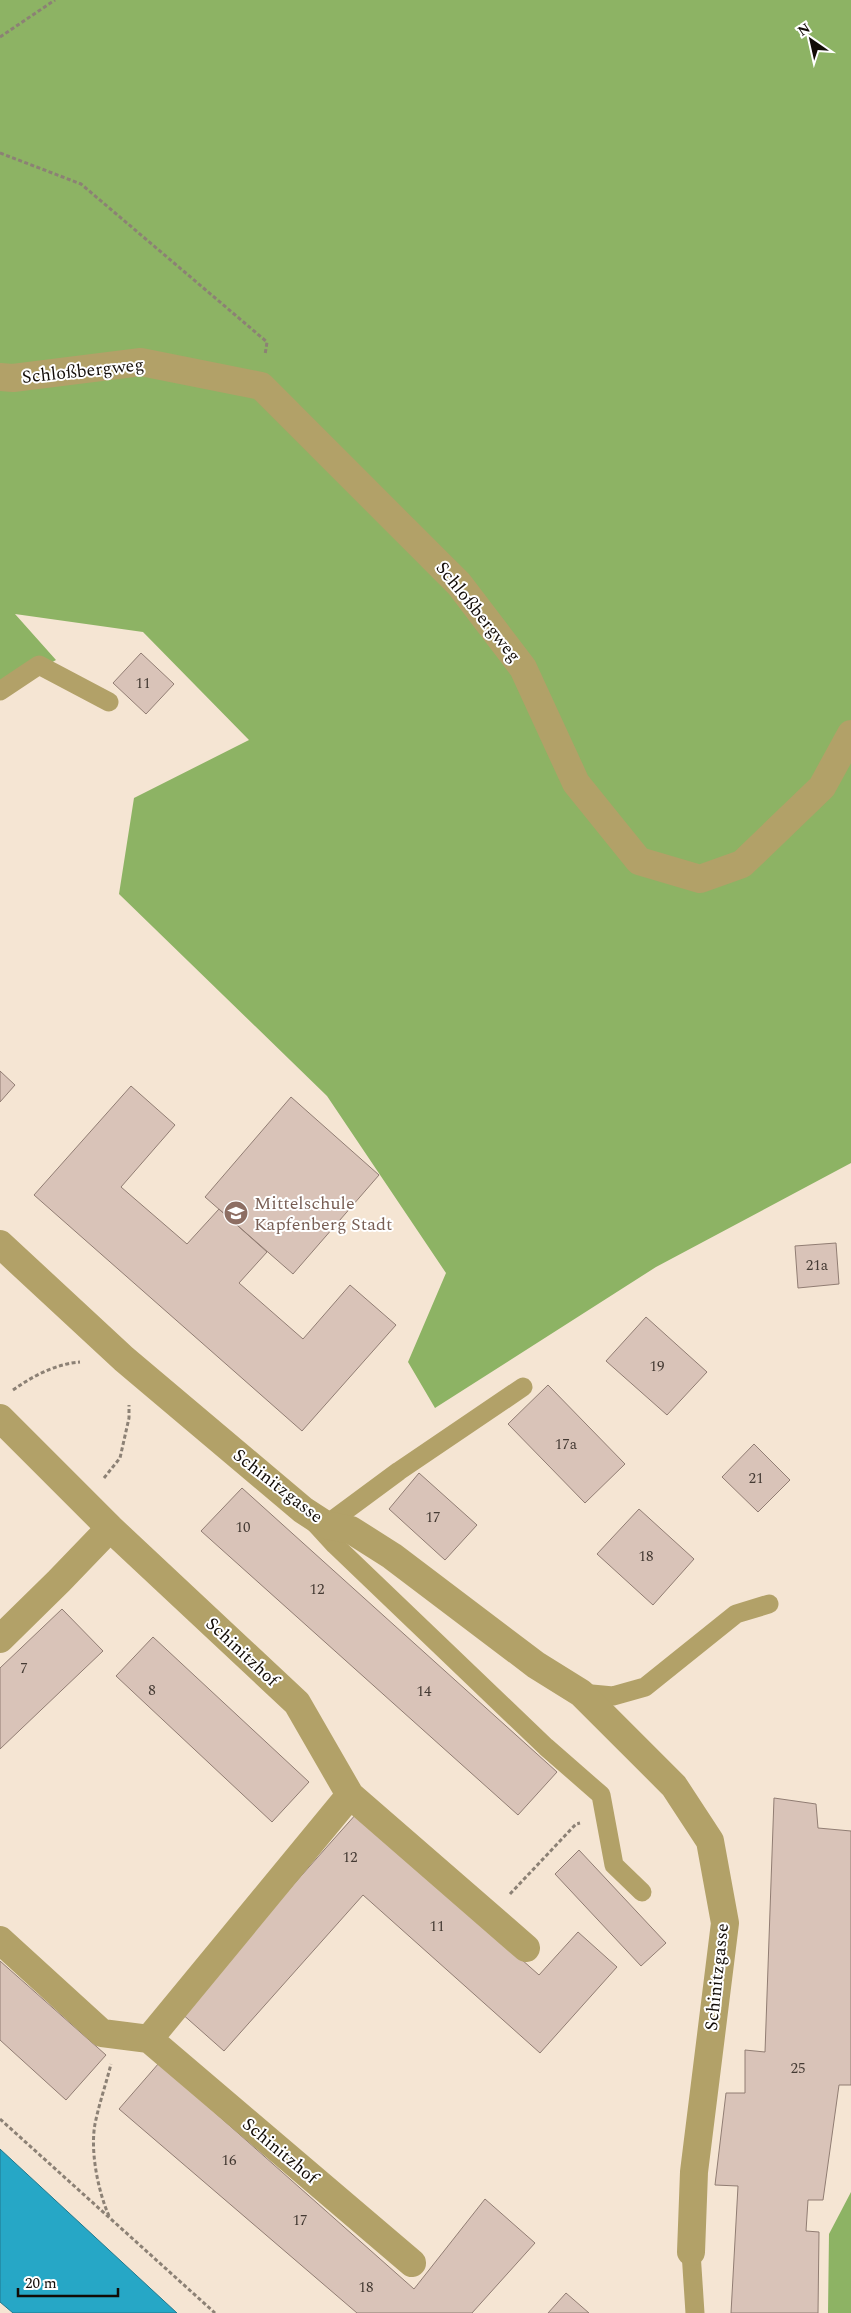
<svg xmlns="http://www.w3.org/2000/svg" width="851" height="2313" font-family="Spectral,serif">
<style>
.forest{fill:#8db364}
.water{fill:#26a7c6;stroke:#20788d}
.building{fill:#d9c3b8;stroke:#917d73}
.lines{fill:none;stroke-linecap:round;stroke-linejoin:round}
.path{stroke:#8c8175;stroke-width:3;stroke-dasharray:4 2.5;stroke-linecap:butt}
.service{stroke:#b2a168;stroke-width:19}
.minor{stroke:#b2a168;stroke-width:28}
.labels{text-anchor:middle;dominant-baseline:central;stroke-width:4;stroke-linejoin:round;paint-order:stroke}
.number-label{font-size:15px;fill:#443a33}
.street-label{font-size:18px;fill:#120c07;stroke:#fff}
.education-label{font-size:18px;fill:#785e54;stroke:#fff;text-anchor:start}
</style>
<rect width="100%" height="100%" fill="#f5e5d3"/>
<path class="forest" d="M0,0h851v1163l-195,104 -221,141 -27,-46 38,-89 -119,-177 -208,-202 15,-96 115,-58 -106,-108 -128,-18 41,46 -56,32z
M851,2192v121h-23l1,-79z"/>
<path class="water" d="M0,2149l177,164h-164l-13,-11z"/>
<path class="building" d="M141,653l33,31 -28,30 -33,-31z
M0,1071l15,14 -15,17z
M131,1086l44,39 -54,62 66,57 32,-35 48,43 -28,31 64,56 47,-54 46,40 -94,106 -268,-236z
M291,1097l88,78 -86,99 -88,-77z
M836,1243l3,41 -41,4 -3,-42z
M646,1317l61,55 -40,43 -61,-54z
M548,1385l77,79 -40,39 -77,-79z
M754,1444l36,36 -32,32 -36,-35z
M419,1473l58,52 -32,35 -56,-51z
M242,1488l315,284 -39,43 -317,-284z
M639,1509l55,50 -41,46 -56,-51z
M62,1609l41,42 -103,98v-81z
M153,1637l156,145 -37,40 -156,-146z
M774,1798l42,6 2,24 33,3v254h-12l-16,115h-15l-2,31 13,1 -1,81h-87l7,-127 -23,-1 11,-92h19v-43l20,2z
M357,1813l182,162 39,-43 39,35 -77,86 -177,-158 -139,156 -44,-39z
M579,1850l87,93 -25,23 -86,-92z
M0,1961l106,94 -40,45 -66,-60z
M159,2063l255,226 71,-90 50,44 -63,70h-115l-238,-204z
M566,2293l23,20h-41z"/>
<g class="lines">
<path class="path" d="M0,37l55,-37
M0,153l81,31 186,158 -2,13
M13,1390c20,-14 42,-26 67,-28
M104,1478l16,-20 9,-40v-13
M510,1894l66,-70 4,-1
M0,2119l215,194
M109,2216c-11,-25 -19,-65 -14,-92 4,-20 11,-40 16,-60"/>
<path class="service" d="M0,691l39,-26 70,37
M314,1522l21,23 211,202 55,48 13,70 28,27
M326,1525l73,-54 124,-84
M581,1693l32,3 32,-9 91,-73 33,-10
M691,2252l4,61"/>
<path class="minor" d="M0,377l13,1 128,-16 120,24 198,198 64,84 53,115 63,78 61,18 42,-15 80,-77 29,-53
M0,1244l124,115 179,151 23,15 25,5 41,26 144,109 45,28 93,93 36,55 15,82 -31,249 -3,80
M0,1418l110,110 187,175 53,92 176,153
M0,1639l59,-58 51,-53
M0,1940l102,93 47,6 201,-244
M149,2039l263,224"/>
</g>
<defs>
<symbol id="school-disc" viewBox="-11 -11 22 22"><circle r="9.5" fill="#8d6e63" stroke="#fff"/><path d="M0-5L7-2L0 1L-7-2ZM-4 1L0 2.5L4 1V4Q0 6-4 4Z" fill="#fff"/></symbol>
</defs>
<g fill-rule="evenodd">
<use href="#school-disc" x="222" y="1199" width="28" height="28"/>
</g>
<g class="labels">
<g class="number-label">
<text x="143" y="683">11</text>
<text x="817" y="1265">21a</text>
<text x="657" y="1366">19</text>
<text x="566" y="1444">17a</text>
<text x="756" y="1478">21</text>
<text x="433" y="1517">17</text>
<text x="243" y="1527">10</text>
<text x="646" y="1556">18</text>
<text x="317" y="1589">12</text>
<text x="24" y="1668">7</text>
<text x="152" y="1690">8</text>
<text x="424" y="1691">14</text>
<text x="350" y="1857">12</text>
<text x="437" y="1926">11</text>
<text x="798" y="2068">25</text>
<text x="229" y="2160">16</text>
<text x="300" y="2220">17</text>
<text x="366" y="2287">18</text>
</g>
<g class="street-label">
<text transform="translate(83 371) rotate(-6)">Schloßbergweg</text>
<text transform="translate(478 612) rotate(51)">Schloßbergweg</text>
<text transform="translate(278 1486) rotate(38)">Schinitzgasse</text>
<text transform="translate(242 1652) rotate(43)">Schinitzhof</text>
<text transform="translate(717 1977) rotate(-84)">Schinitzgasse</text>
<text transform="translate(280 2151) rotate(40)">Schinitzhof</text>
</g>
<g class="education-label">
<text x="254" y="1203">Mittelschule<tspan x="254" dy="21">Kapfenberg Stadt</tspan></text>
</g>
</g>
<g transform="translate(811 40) rotate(326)" stroke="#ffffff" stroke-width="4" paint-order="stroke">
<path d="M0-4L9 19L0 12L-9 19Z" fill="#120c07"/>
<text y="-8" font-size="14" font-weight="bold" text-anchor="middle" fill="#120c07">N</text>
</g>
<path d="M18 2288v8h100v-8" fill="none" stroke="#120c07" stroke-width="2.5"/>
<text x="25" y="2288" font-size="15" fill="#120c07" stroke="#ffffff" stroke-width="4" paint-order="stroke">20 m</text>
</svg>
